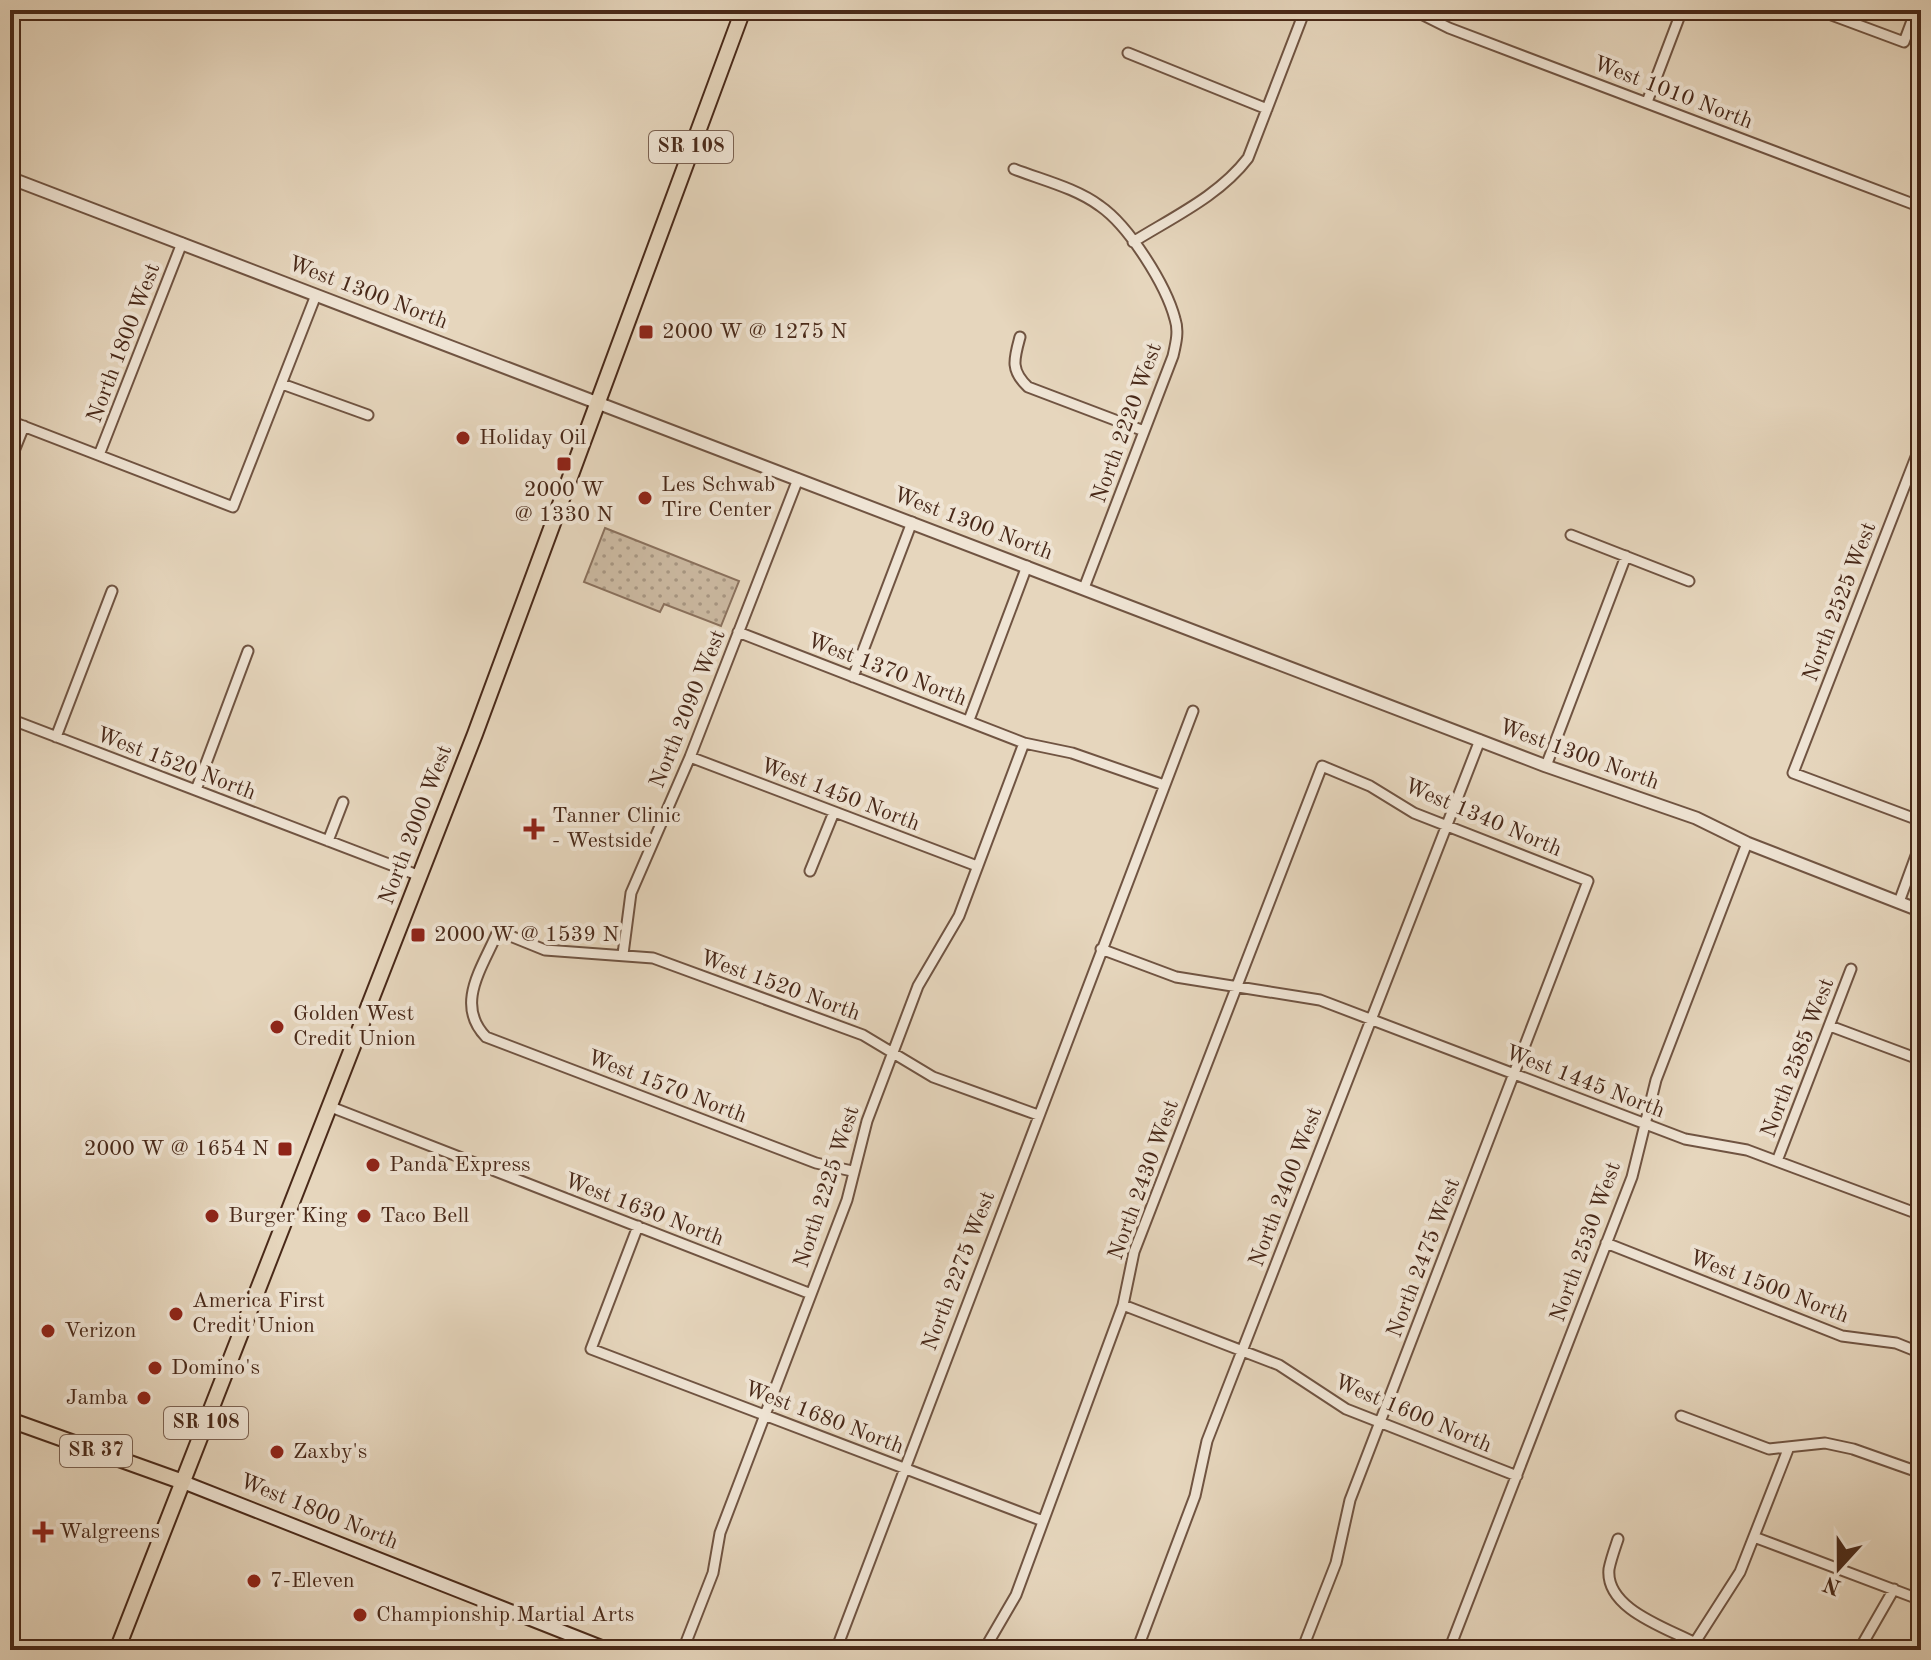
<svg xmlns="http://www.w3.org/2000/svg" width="1931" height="1660" font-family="'Old Standard TT',serif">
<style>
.grass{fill:url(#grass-dots);stroke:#8a715d;stroke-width:2}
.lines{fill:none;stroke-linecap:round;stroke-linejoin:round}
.minor-casing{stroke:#705442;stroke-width:13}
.tertiary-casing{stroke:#705442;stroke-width:15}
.secondary-casing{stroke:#492919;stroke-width:16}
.primary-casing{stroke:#492919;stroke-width:18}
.minor{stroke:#efe4d4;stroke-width:9}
.tertiary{stroke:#efe4d4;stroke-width:11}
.secondary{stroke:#efe4d4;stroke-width:12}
.primary{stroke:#e6d6bd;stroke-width:14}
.poi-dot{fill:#8f2418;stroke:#efe4d4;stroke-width:3}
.labels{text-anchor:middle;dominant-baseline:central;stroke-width:8;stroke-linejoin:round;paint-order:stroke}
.shield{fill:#efe4d4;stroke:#7b6151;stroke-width:2}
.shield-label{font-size:20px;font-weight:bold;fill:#492919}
.street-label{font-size:22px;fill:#492919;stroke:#efe4d4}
.poi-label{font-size:22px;fill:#492919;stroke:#efe4d4;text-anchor:start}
</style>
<defs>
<pattern id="grass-dots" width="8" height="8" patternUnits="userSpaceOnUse" patternTransform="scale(2)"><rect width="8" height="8" fill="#cbb9a1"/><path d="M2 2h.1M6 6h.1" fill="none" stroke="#a79682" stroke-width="1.8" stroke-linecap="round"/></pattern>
</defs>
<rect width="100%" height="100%" fill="#e6d6bd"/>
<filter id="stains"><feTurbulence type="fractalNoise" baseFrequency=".0025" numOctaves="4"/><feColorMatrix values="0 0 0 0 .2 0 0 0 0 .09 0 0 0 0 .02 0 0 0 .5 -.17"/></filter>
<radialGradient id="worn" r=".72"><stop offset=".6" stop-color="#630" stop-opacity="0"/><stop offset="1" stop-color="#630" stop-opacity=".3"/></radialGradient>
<path class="grass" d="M605,528l134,53 -18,45 -57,-22 -4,8 -76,-30z"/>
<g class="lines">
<defs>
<path id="minor" d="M1413,10l36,18 472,179
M1818,10l86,32 12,-32
M1128,53l139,56
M1647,102l35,-92
M1014,169c28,11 62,19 86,37 29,20 66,79 75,113 4,12 1,24 -2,37l-89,232
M1133,242c40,-25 86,-46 115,-84l57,-148
M1020,337c-6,22 -10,33 8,50l116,44
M282,384l86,31
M10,421l223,86 83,-212
M1921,444l-128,329 128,48
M99,455l83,-212
M10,461l14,-35
M1571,535l118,46
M738,632l286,111 48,10 92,32
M853,677l59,-155
M10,719l410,157
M969,720l58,-154
M56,737l56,-146
M690,757l287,109
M1546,766l80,-210
M196,790l52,-139
M328,841l15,-39
M810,871l24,-59
M1899,902l22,-60
M1101,949l75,28 144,23 365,139 62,11 174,65
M623,954l8,-61 59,-136 108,-278
M1830,1026l91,34
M331,1107l480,187
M1777,1161l74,-192
M852,1171l-36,-8 -330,-126c-32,-33 -3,-70 12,-106l47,19 108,8 210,77 70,42 105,38
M638,1226l-47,123 452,172
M1606,1243l236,93 54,7 25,10
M1123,1305l156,60 67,44 171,67
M1681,1416l88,33 56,-6 28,6 68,24
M1754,1537l167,63
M1618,1539c-3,9 -7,20 -9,30 -4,40 58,59 86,74
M683,1650l30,-77 7,-40 127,-333 20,-79 51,-135 41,-70 65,-173
M836,1650l357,-939
M984,1650l32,-55 107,-290 11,-53 188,-486 48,20 44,27 174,68 -238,619 -14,63 -34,87
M1137,1650l58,-154 12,-55 273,-701
M1449,1650l183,-473 24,-97 91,-237
M1690,1650l50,-78 49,-125
M1859,1650l35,-61"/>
<path id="tertiary" d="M10,178l1536,588 150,52 51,25 174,68"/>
<path id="secondary" d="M183,1482l426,168"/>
<path id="primary" d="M10,1420l173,62
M117,1650l358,-916 268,-724"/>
</defs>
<use href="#minor" class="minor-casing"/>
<use href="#tertiary" class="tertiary-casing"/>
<use href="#secondary" class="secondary-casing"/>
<use href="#primary" class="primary-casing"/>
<use href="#minor" class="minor"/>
<use href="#tertiary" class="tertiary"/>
<use href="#secondary" class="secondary"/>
<use href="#primary" class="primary"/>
</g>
<g class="poi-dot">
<rect x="638" y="324" width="16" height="16" rx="4"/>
<circle cx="463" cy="438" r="8"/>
<rect x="556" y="456" width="16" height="16" rx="4"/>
<circle cx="645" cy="498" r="8"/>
<path d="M530 817h8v8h8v8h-8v8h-8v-8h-8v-8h8z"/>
<rect x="410" y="927" width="16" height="16" rx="4"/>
<circle cx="277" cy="1027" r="8"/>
<rect x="277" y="1141" width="16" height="16" rx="4"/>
<circle cx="373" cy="1165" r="8"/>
<circle cx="212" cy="1216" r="8"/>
<circle cx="364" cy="1216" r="8"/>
<circle cx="176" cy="1314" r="8"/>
<circle cx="48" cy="1331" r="8"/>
<circle cx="155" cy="1368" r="8"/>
<circle cx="144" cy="1398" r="8"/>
<circle cx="277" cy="1452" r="8"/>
<path d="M39 1520h8v8h8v8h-8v8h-8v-8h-8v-8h8z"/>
<circle cx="254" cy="1581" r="8"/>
<circle cx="360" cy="1615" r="8"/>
</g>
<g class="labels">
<g class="shield">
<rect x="649" y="131" width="84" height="32" rx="6"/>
<rect x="164" y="1407" width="84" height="32" rx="6"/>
<rect x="60" y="1435" width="72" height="32" rx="6"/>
</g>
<g class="shield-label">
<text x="691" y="147">SR 108</text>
<text x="206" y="1423">SR 108</text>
<text x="96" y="1451">SR 37</text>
</g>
<g class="street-label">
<text transform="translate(1673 93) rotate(21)">West 1010 North</text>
<text transform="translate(368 293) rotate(21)">West 1300 North</text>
<text transform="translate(124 343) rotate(-69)">North 1800 West</text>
<text transform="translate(1127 423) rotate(-70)">North 2220 West</text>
<text transform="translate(973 524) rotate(21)">West 1300 North</text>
<text transform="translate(1840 602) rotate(-69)">North 2525 West</text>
<text transform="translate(887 670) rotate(21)">West 1370 North</text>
<text transform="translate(688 709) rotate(-68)">North 2090 West</text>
<text transform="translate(1579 755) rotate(20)">West 1300 North</text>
<text transform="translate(176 764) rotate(21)">West 1520 North</text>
<text transform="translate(840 795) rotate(21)">West 1450 North</text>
<text transform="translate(1483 818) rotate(23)">West 1340 North</text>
<text transform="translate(416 825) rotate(-69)">North 2000 West</text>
<text transform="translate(780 986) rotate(20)">West 1520 North</text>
<text transform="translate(1798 1058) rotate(-69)">North 2585 West</text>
<text transform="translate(1585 1082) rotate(21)">West 1445 North</text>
<text transform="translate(667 1087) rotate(21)">West 1570 North</text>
<text transform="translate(1144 1180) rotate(-70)">North 2430 West</text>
<text transform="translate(827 1187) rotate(-72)">North 2225 West</text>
<text transform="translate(1286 1187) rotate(-69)">North 2400 West</text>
<text transform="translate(644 1210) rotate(21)">West 1630 North</text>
<text transform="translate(1586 1242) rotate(-70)">North 2530 West</text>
<text transform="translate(1424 1258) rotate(-69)">North 2475 West</text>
<text transform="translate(959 1271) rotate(-69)">North 2275 West</text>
<text transform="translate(1769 1287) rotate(21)">West 1500 North</text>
<text transform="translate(1413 1414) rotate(23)">West 1600 North</text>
<text transform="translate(824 1418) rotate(21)">West 1680 North</text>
<text transform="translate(319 1512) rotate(22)">West 1800 North</text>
</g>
<g class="poi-label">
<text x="662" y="332">2000 W @ 1275 N</text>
<text x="479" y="438">Holiday Oil</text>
<text x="661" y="485">Les Schwab<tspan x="661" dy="25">Tire Center</tspan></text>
<text x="564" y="490" text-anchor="middle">2000 W<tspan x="564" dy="25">@ 1330 N</tspan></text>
<text x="552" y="816">Tanner Clinic<tspan x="552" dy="25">- Westside</tspan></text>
<text x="434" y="935">2000 W @ 1539 N</text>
<text x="293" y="1014">Golden West<tspan x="293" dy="25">Credit Union</tspan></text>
<text x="269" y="1149" text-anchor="end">2000 W @ 1654 N</text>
<text x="389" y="1165">Panda Express</text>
<text x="228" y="1216">Burger King</text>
<text x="380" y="1216">Taco Bell</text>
<text x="192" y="1301">America First<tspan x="192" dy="25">Credit Union</tspan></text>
<text x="64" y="1331">Verizon</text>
<text x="171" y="1368">Domino's</text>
<text x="128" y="1398" text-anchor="end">Jamba</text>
<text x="293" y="1452">Zaxby's</text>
<text x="59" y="1532">Walgreens</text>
<text x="270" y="1581">7-Eleven</text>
<text x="376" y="1615">Championship Martial Arts</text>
</g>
</g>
<rect width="1931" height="1660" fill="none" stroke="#e6d6bd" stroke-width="40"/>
<rect x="12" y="12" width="1907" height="1636" fill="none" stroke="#492919" stroke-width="4"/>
<rect x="20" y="20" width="1891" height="1620" fill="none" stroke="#492919" stroke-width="2"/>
<g transform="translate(1839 1568) rotate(201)" stroke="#efe4d4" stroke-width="6" paint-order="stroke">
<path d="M0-6L14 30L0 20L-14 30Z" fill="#492919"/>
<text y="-12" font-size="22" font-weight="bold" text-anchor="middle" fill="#492919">N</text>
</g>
<rect width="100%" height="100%" filter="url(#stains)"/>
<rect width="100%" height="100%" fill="url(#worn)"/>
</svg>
